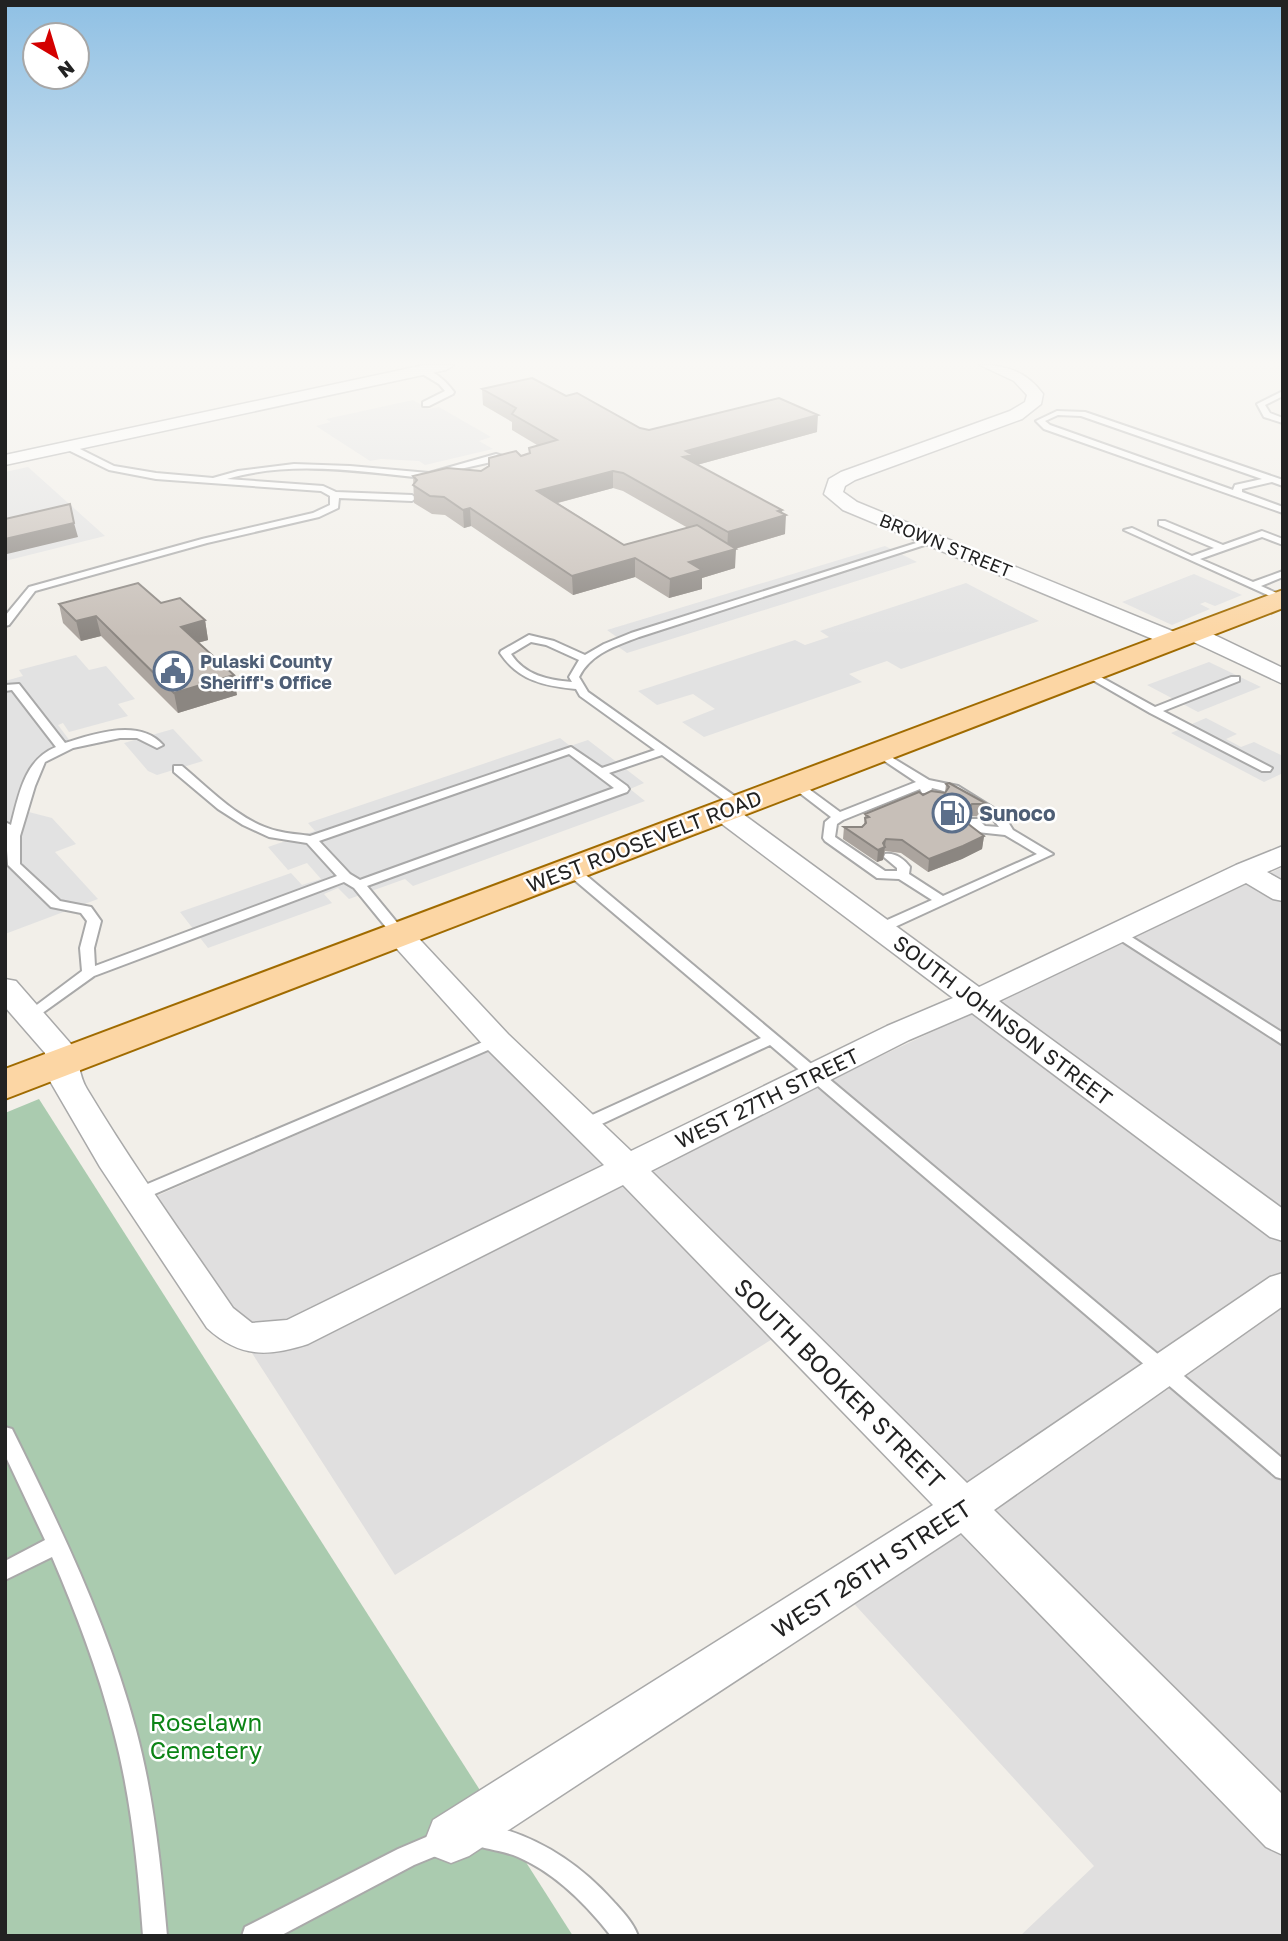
<svg xmlns="http://www.w3.org/2000/svg" width="1288" height="1941" font-family="'Golos Text',sans-serif">
<style>
.residential{fill:#e0dfdf}
.cemetery{fill:#aacbaf}
.parking{fill:#e2e2e2}
.lines{fill:none;stroke-linecap:round;stroke-linejoin:round}
.lane-casing{stroke:#a9a9a9;stroke-width:4}
.street-casing{stroke:#a9a9a9;stroke-width:3}
.primary-casing{stroke:#a06b00;stroke-width:4}
.lane{fill:#fff;fill-rule:evenodd}
.street{fill:#fff;fill-rule:evenodd}
.primary{fill:#fcd6a4;fill-rule:evenodd}
.wall{fill:#aba49e;fill-rule:evenodd}
.shaded-wall{fill:#8b8681}
.building{fill:#c7bfb8;stroke:#8b8681;stroke-width:2}
.labels{text-anchor:middle;dominant-baseline:central;stroke-width:5;stroke-linejoin:round;paint-order:stroke}
.far-street-label{font-size:18px;fill:#222;stroke:#fff}
.far-service-label{font-size:18px;font-weight:bold;fill:#4e5e75;stroke:#fff;text-anchor:start}
.service-label{font-size:21px;font-weight:bold;fill:#4e5e75;stroke:#fff;text-anchor:start}
.street-label{font-size:21px;fill:#222;stroke:#fff}
.near-street-label{font-size:24px;fill:#222;stroke:#fff}
.near-park-label{font-size:24px;fill:#0c8416;stroke:#fff}
</style>
<rect width="100%" height="100%" fill="#f2efe9"/>
<path class="residential" d="M1283,867v1069h-263l74,-70 -269,-294 112,-67 -160,-169 -382,239 -243,-377 343,-150 115,113 41,3z"/>
<path class="cemetery" d="M39,1099l534,837h-568v-823z"/>
<path class="parking" d="M413,400l16,9 10,-2 52,30 -12,4 14,8 -68,16 -6,-4 -38,-2 -11,2 -54,-35 15,-4 -5,-3z
M28,467l77,69 -100,25v-89z
M885,546l32,16 -290,91 -17,-12 8,-3 -11,-8z
M1194,574l48,21 -27,11 -10,-4 -5,2 10,5 -38,16 -50,-23z
M966,583l73,38 -138,48 -14,-8 -38,13 13,8 -158,55 -22,-15 33,-13 -22,-15 -36,11 -19,-14 157,-51 10,5 24,-8 -9,-6z
M76,655l13,15 17,-4 29,33 -17,5 10,12 -59,16 -6,-9 -5,2 18,24 -27,7 -24,55 27,7 24,26 -21,8 43,47 -93,35v-253l18,-5 -4,-6z
M1209,662l52,25 -63,25 -51,-27z
M1206,718l31,16 -11,5 15,8 13,-5 29,14v17l-19,9 -93,-49z
M173,729l30,32 -46,14 -9,-4 -24,-28z
M560,738l10,8 18,-6 56,43 -14,6 15,12 -232,85 -8,-7 -56,20 -11,-11 -14,6 8,9 -124,45 -28,-36 111,-39 11,12 19,-6 -14,-16 -19,7 -20,-23 47,-16 -7,-8z"/>
<g class="lines">
<defs>
<path id="lane" d="M419,368c14,1 27,13 35,24l-1,2 -24,12h-6v-4l22,-11 -6,-7 -20,-12z
M1283,391v5l-18,9 5,8 13,5v5l-19,-6 -7,-13z
M1057,411l28,1 198,68v6l-11,-4 -30,7v3l41,15v6l-239,-84 -8,-8zM1058,415l23,1 181,63 -27,6 -2,5 -183,-65 -5,-4z
M66,445h6l42,21 42,7 57,5 25,-7 56,-7 56,2 79,7 67,-19 13,4 -71,16v4l-3,1c-68,-6 -141,-20 -208,0l96,7 13,6 76,3 4,3 -4,3 -73,-3 -1,10 -19,9 -112,26 -172,48 -26,34 -4,1v-10l24,-29 173,-48 111,-26 17,-8v-9l-9,-5 -165,-12 -47,-9 -43,-21z
M1159,521h6l58,24 39,-14 21,8v6l-21,-8 -62,22 53,23 30,-11v6l-22,9 22,10v6l-159,-72 8,-2 60,28 22,-8 -55,-23z
M932,538l8,2 -301,97c-23,9 -48,16 -60,40l9,15 155,110 2,3 -2,3h-8l-73,-53 -53,18 18,13 2,3 -2,3 -260,94 37,45 2,3 -2,3h-10l-40,-49 -10,-6 -250,94 -60,43 -5,2 -7,-5 60,-45 -2,-23 7,-27 -6,-8 -30,-6 -43,-42 -3,-43 6,3c8,-30 13,-65 45,-78l-44,-57 -7,1v-6l14,-1 46,59c29,-9 74,-25 98,2l-6,3 -20,-10h-17l-47,10 -28,14 -10,24 -15,50v28l40,37 31,6 10,14 -7,27 1,18 242,-90 -30,-33 -38,-6 -26,-12 -25,-16 -44,-37v-6h8c29,24 58,56 95,65 11,3 22,3 33,5l261,-89 31,21 53,-18 -75,-54 -4,-7c-32,-3 -58,-9 -76,-36l1,-2 28,-16 25,6 31,14 19,-11 27,-11zM531,642l15,3 33,15 -10,17 3,5c-25,-2 -47,-7 -61,-28zM569,754l45,34 -254,92 -10,-6 -31,-33z
M1088,670l67,37 76,-30h8v4l-76,30 109,57 -2,3h-8l-112,-58 -66,-38v-4z
M878,749l51,31 29,6 45,28 10,16 40,24 -167,77h-10l-2,-3 2,-3 56,-25 -33,-21 -22,-1 -52,-37 -2,-3 2,-16 6,-5 -43,-33 2,-3h8l42,31 76,-30 -42,-28v-4zM932,788c20,4 56,21 67,39l-14,-1 -7,-7h-8l-2,3 9,10 28,3 32,19 -94,42 -34,-22 1,-7c-5,-7 -15,-15 -25,-13l-1,3 13,11v3h-12l-50,-34 2,-13 6,-4 77,-31 2,4h8z
M570,865l5,1 708,593v20l-7,-2 -506,-432 -179,84h-12l-2,-4 2,-4 182,-83 -196,-166 -1,-3 1,-3z
M1119,929l164,104v12l-169,-109 -2,-3z
M497,1036l5,2 2,3 -2,3 -359,155h-12l-2,-4 2,-4z
M5,1427l7,2c48,97 96,196 124,301 18,67 25,137 31,206h-24c-5,-70 -12,-140 -30,-207 -15,-59 -37,-116 -61,-172l-47,23v-19l40,-21 -40,-85z
M478,1823c54,10 98,37 135,78 9,10 20,21 25,35h-27c-25,-32 -56,-63 -93,-79 -16,-7 -33,-7 -48,-14l-4,-8 4,-8z
M445,1829l8,4 4,8 -4,8 -39,16 -134,71h-38l3,-9 153,-78z"/>
<path id="street" d="M424,365h30l-8,5 -441,95v-10z
M980,365c27,0 47,7 63,29l-2,10 -19,15 -167,61 -10,6 -2,6 14,10 325,133 2,-7h16l83,40v16l-98,-46 -2,7h-16l-324,-135 -19,-16 5,-15 12,-7 169,-61 15,-9 2,-7 -13,-14z
M723,804l9,2 247,181 257,-122 47,-19v19l-16,7 16,9v20l-10,-2 -27,-16 -247,118 284,208v32l-13,-4 -298,-224 -63,27 -258,131 316,312 303,-206 13,-4v33l-289,204 289,285v60l-17,-8 -305,-314 -492,323 -18,7 -18,-7 -7,-18 7,-18 500,-315 -310,-320 -315,159c-40,13 -68,14 -101,-16l-107,-161 -50,-86 -5,-28 -40,-46v-28l11,2 55,63c9,14 7,31 16,45 45,75 96,146 146,219l19,15 35,-3 317,-155 -118,-117 -97,-108 -4,-6 4,-6 10,-3 10,3 99,106 123,117 256,-125 66,-28 -239,-180 -4,-6 4,-6z"/>
<path id="primary" d="M1283,590v18l-1278,491v-30z"/>
</defs>
<use href="#lane" class="lane-casing"/>
<use href="#street" class="street-casing"/>
<use href="#primary" class="primary-casing"/>
<use href="#lane" class="lane"/>
<use href="#street" class="street"/>
<use href="#primary" class="primary"/>
</g>
<path class="wall" d="M482,389l84,7 74,32 9,2 168,2 -120,33 85,45 3,24 -50,15v19l-33,10v11l-33,9 -34,-21 -62,18 -102,-69 -7,2 -19,-13 -13,-1 -18,-11 -1,-27 68,-5 48,-18 8,-8 -25,-15v-8l-29,-17zM613,488l10,3 65,37 -64,17 -66,-42z
M161,603l44,17 3,20 -10,3 39,52 -59,18 -77,-77 -20,5 -18,-18 -4,-19z
M946,784l41,20 -2,13 -15,-1 -2,2v5l16,13 -2,13 -20,10 -34,13 -27,-19 -16,-2 -2,9 -6,2 -34,-23 1,-12h18l2,-2 1,-11 58,-19 22,-2z"/>
<path class="shaded-wall" d="M818,415l-1,17 -124,34 -10,-9 3,-6z
M613,471v17l-75,20 -1,-17z
M470,508l1,18 -7,2 -1,-18z
M782,510l-1,7 5,-2 -1,19 -58,17 1,-19z
M74,523l4,14 -71,17 -2,-6v-9z
M736,549l-1,19 -33,10v11l-33,9 1,-19 19,-17z
M635,558v19l-62,18 -1,-19z
M96,616l5,20 -20,5 -5,-20z
M205,620l3,20 -23,6 -4,-19z
M234,675l3,20 -59,18 -4,-20z
M972,804l-2,12 -2,2 -1,7 -8,-8z
M984,836l-2,13 -20,10 -34,13 1,-13z
M886,839l-3,21 -6,2 1,-12z"/>
<path class="building" d="M532,378l34,18 11,-3 63,35 9,2 130,-32 39,17 -132,36 7,4 -10,2 99,53 -4,1 8,4 -58,17 -105,-59 -10,-2 -76,20 87,54 73,-20 39,24 -47,13 13,8 -32,9 -35,-21 -63,18 -102,-68 -7,2 -19,-13 -14,-1 -17,-11 4,-5 -4,-4 34,-8 34,3 8,-5v-8l27,-7 5,5 9,-3 -1,-5 28,-8 -45,-26 4,-6 -34,-19z
M70,504l4,19 -69,16v-20z
M138,583l23,20 19,-5 25,22 -24,7 53,48 -60,18 -78,-77 -20,5 -17,-17z
M949,783l38,21h-15l-4,4 1,4 -10,5 25,19 -21,10 -34,13 -27,-19 -16,-1 -3,4 2,4 -7,3 -34,-23h18l4,-4 -1,-5 4,-1 -4,-3 54,-22 4,3 8,-4 14,2 4,-6 -3,-3z"/>
<linearGradient id="sky" x2="0" y2="1"><stop stop-color="#8fc0e4"/><stop offset="0.57" stop-color="#f9f8f5"/><stop offset="1" stop-color="#f9f8f5" stop-opacity="0"/></linearGradient>
<rect width="1288" height="637" fill="url(#sky)"/>
<defs>
<symbol id="civic-ring" viewBox="-11 -11 22 22"><circle r="9.5" fill="#fff" stroke="#5c6f8a" stroke-width="1.5"/><path d="M-.6-6.5H3V-4.5H.6V-3L4-1V1h2V6H-6V1h2V-1L-.6-3ZM-1.2 2.5V6h2.4V2.5Z" fill="#5c6f8a"/></symbol>
<symbol id="fuel-ring" viewBox="-11 -11 22 22"><circle r="9.5" fill="#fff" stroke="#5c6f8a" stroke-width="1.5"/><path d="M-5.5-6h7V0h2V4h1.3V-2.5L3-4.5l.8-.8L6-3V5H2.5V1h-1V6h-7ZM-4.2-4.7v3.2H.2V-4.7Z" fill="#5c6f8a"/></symbol>
</defs>
<g fill-rule="evenodd">
<use href="#civic-ring" x="151" y="649" width="44" height="44"/>
<use href="#fuel-ring" x="930" y="791" width="44" height="44"/>
</g>
<g class="labels">
<g class="far-street-label">
<text transform="translate(946 545) rotate(22)">BROWN STREET</text>
</g>
<g class="far-service-label">
<text x="200" y="661">Pulaski County<tspan x="200" dy="21">Sheriff's Office</tspan></text>
</g>
<g class="service-label">
<text x="979" y="813">Sunoco</text>
</g>
<g class="street-label">
<text transform="translate(644 841) rotate(-21)">WEST ROOSEVELT ROAD</text>
<text transform="translate(1003 1020) rotate(37)">SOUTH JOHNSON STREET</text>
<text transform="translate(767 1098) rotate(-26)">WEST 27TH STREET</text>
</g>
<g class="near-street-label">
<text transform="translate(840 1383) rotate(45)">SOUTH BOOKER STREET</text>
<text transform="translate(871 1568) rotate(-33)">WEST 26TH STREET</text>
</g>
<g class="near-park-label">
<text x="206" y="1721">Roselawn<tspan x="206" dy="28">Cemetery</tspan></text>
</g>
</g>
<rect width="1288" height="1941" fill="none" stroke="#222222" stroke-width="14"/>
<g transform="translate(56 56) rotate(142)"><circle r="33" fill="#ffffff" stroke="#a7a7a7" stroke-width="2"/>
<path d="M0-5L12 26L0 18L-12 26Z" fill="#d40000"/>
<text y="-10" font-size="19" font-weight="bold" text-anchor="middle" fill="#222222">N</text>
</g>
</svg>
